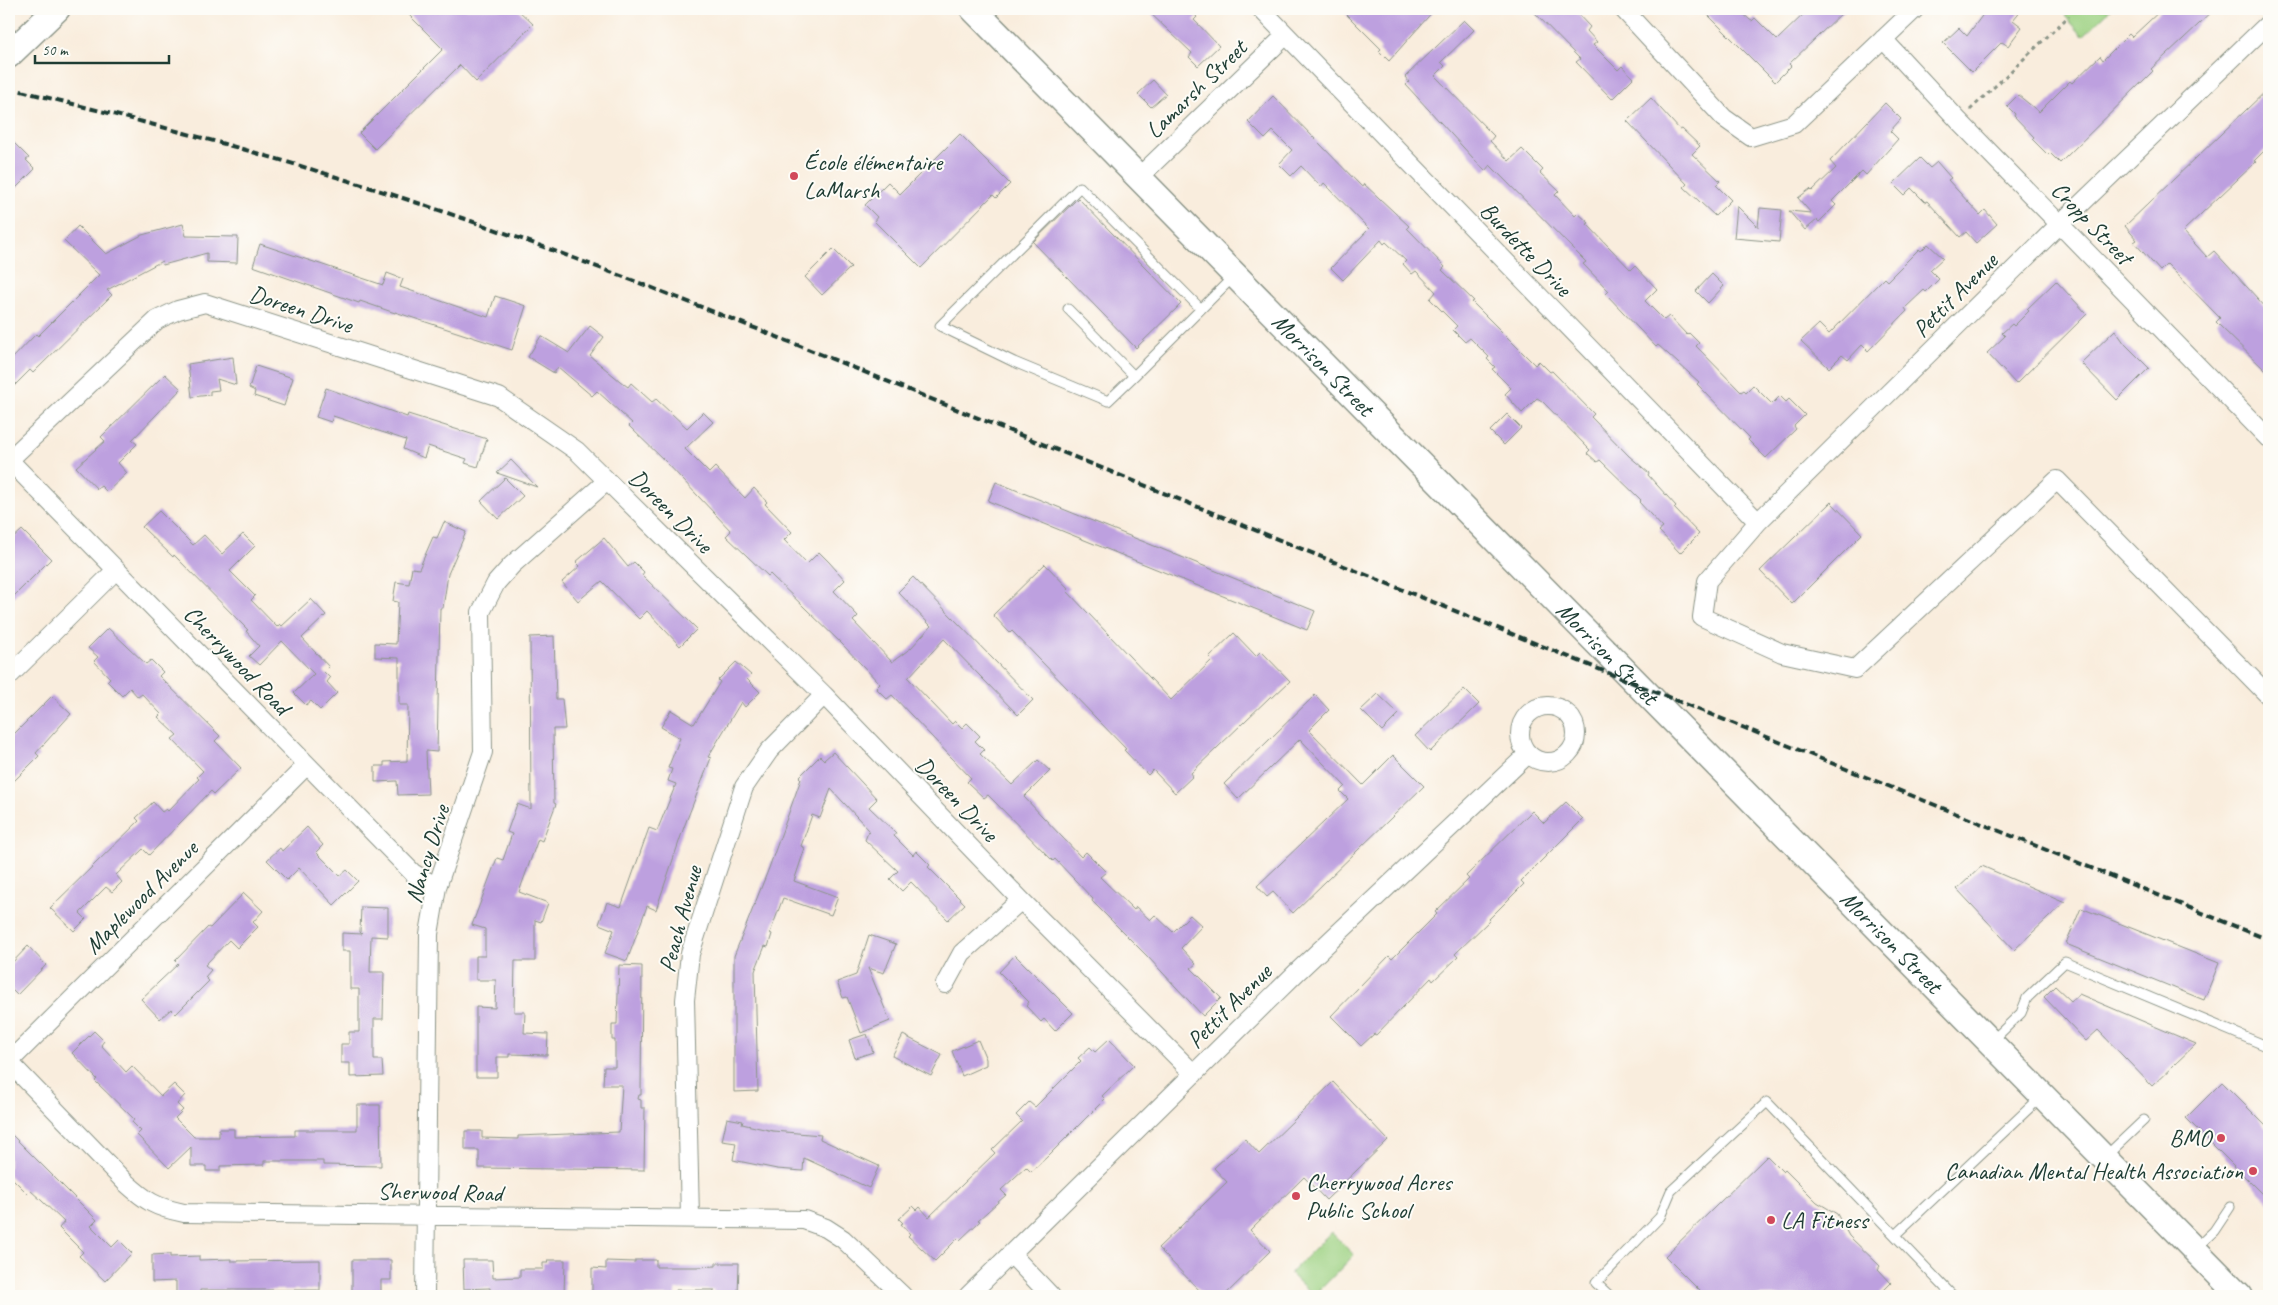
<svg xmlns="http://www.w3.org/2000/svg" width="2278" height="1305" font-family="Caveat,sans-serif">
<style>
.green{fill:#9ed283;stroke:#5e885c}
.building{fill:#bda0df}
.lines{fill:none;stroke-linecap:round;stroke-linejoin:round}
.lane-casing{stroke:#8c9588;stroke-width:11}
.street-casing{stroke:#8c9588;stroke-width:20}
.secondary-casing{stroke:#8c9588;stroke-width:28}
.path{stroke:#8c9588;stroke-width:3;stroke-dasharray:4 4;stroke-linecap:butt}
.lane{stroke:#fff;stroke-width:9}
.street{stroke:#fff;stroke-width:18}
.secondary{stroke:#fff;stroke-width:25}
.rail{stroke:#1f3d34;stroke-width:4;stroke-dasharray:8 4;stroke-linecap:butt}
.poi-dot{fill:#d1495b;stroke:#fdfcf7;stroke-width:2}
.labels{text-anchor:middle;dominant-baseline:central;stroke-width:4;stroke-linejoin:round;paint-order:stroke}
.street-label{font-size:24px;fill:#1f3d34;stroke:#fdfcf7}
.poi-label{font-size:24px;fill:#1f3d34;stroke:#fdfcf7;text-anchor:start}
</style>
<rect width="100%" height="100%" fill="#fdfcf7"/>
<filter id="ink" filterUnits="userSpaceOnUse"><feTurbulence type="fractalNoise" baseFrequency=".02" numOctaves="2"/><feDisplacementMap in="SourceGraphic" scale="10" xChannelSelector="R" yChannelSelector="G"/><feConvolveMatrix kernelMatrix="1 2 1 2 8 2 1 2 1" color-interpolation-filters="sRGB"/></filter>
<filter id="wash" filterUnits="userSpaceOnUse"><feTurbulence type="fractalNoise" baseFrequency=".0096" numOctaves="4" result="noise"/><feDisplacementMap in="SourceGraphic" scale="20" xChannelSelector="R" yChannelSelector="G"/><feGaussianBlur stdDeviation="1.12" result="paint"/><feColorMatrix in="noise" values="0 0 0 0 0 0 0 0 0 0 0 0 0 0 0 0 0 1.4 0 .05"/><feComposite in="paint" operator="in"/></filter>
<g filter="url(#wash)">
<rect width="100%" height="100%" fill="#f9eddd"/>
<path class="green" d="M2072,9h39l-28,27 -18,-20z
M1331,1232l23,23 -40,41 -24,-23z"/>
<g id="blocks">
<path class="building" d="M403,9h114l16,15 -57,58 -16,-17 -85,84 -16,-16 84,-84z
M1146,9h43l8,8 -3,3 25,26 -21,20 -9,-9 3,-4z
M1341,9h94l-46,52 -10,-10 2,-2z
M1531,9h42l17,18 -3,4 10,11 -4,3 25,25 4,-4 11,12 -21,21 -36,-37 4,-3z
M1702,9h36l12,11 2,1 3,-3 22,22 32,-31h37l-57,55 2,2 -16,16z
M1987,9h35l-9,11 9,7 -14,19 -6,-4 -30,30 -29,-29 16,-15 8,8z
M2162,9h53l-64,60 2,2 -93,92 -10,-10 -2,2 -16,-16 2,-2 -20,-21 1,-2 -8,-8 11,-11 21,17 31,-31 2,2 28,-27 3,4 26,-26 3,3z
M1464,20l10,10 -33,32 4,4 -10,10 59,60 -4,5 19,20 13,-12 21,21 -3,3 19,18 -4,4 20,21 3,-3 11,10 -2,1 44,46 4,-4 22,23 -12,12 19,19 5,-4 18,19 2,-2 10,10 -3,3 45,46 3,-2 2,2 7,-7 19,19 8,-8 6,6 3,-3 16,16 -11,11 2,3 -30,29 -18,-18 2,-2 -53,-54 2,-2 -41,-37 -2,2 -50,-53 3,-3 -26,-27 3,-2 -96,-97 -5,6 -79,-86 3,-3 -4,-5z
M1153,80l13,14 -15,13 -13,-13z
M2269,88v58l-15,15 2,1 -73,69 24,26 7,-6 55,60v63l-53,-52 4,-4 -53,-54 -7,7 -26,-29 3,-2 -12,-14z
M1273,96l89,91 2,-3 45,42 -2,2 38,39 -3,3 32,31 -2,1 63,63 4,-4 11,11 2,-1 42,43 -3,3 38,39 20,17 -1,2 28,31 -2,2 25,26 -19,19 -21,-22 4,-3 -24,-26 2,-2 -41,-40 -3,2 -10,-9 3,-3 -48,-49 -5,-3 -15,15 -17,-19 6,-6 -19,-19 3,-2 -8,-8 2,-2 -19,-19 -5,4 -12,-12 4,-4 -27,-27 6,-7 -20,-21 -4,3 -9,-10 3,-3 -20,-19 -2,2 -3,-4 -38,40 -12,-12 38,-39 -45,-46 -3,4 -20,-21 -10,10 -12,-12 13,-14 -19,-19 -8,8 -17,-17z
M1651,98l29,32 2,-1 18,17 -8,8 28,27 -4,4 15,15 -16,16 -31,-29 3,-3 -60,-63z
M1885,103l16,16 -11,12 8,8 -32,36 -4,-4 -30,30 4,4 -17,17 -2,-2 -12,10 -16,-19 22,2 -13,-15 12,-9 2,2 24,-23 -6,-7z
M960,134l50,50 -14,14 -3,-3 -72,73 -47,-47 3,-4 -12,-12 23,-23 12,12z
M9,138l20,20 -3,2 9,9 -26,26z
M1920,158l10,10 7,-6 14,16 -3,2 32,35 5,-5 12,14 -21,19 -10,-11 -6,5 -33,-36 -2,1 -14,-14 -7,7 -11,-11z
M1078,198l103,106 -45,44 -103,-106z
M1737,206l21,21 2,-19 22,2 -3,32 -45,-4z
M183,224l3,12 52,1 -1,26 -30,-1v-9l-44,12 -1,-4 -55,29 5,5 -79,78 -3,-3 -21,21v-29l27,-28 2,2 61,-61 -35,-34 14,-15 28,28 36,-19z
M260,244l123,41 4,-12 16,6 -3,8 88,30 7,-21 31,10 -14,44 -117,-38v1l-35,-12 -1,2 -106,-37z
M1928,244l15,14 -13,12 9,9 -13,13 -2,-2 -19,18 2,3 -39,40 -6,-6 -14,15 -6,-5 -13,13 -28,-27 18,-17 10,10 55,-56 3,3 32,-32 2,2z
M833,249l18,18 -29,28 -17,-18z
M1712,274l12,12 -16,17 -12,-12z
M2056,281l31,33 -71,70 -29,-31 18,-17 -3,-3 10,-9 2,2 15,-15 -2,-2z
M590,326l14,11 -14,19 30,25 8,6 3,-4 21,19 4,-3 31,29 16,-16 10,10 -28,27 24,24 6,-6 30,31 9,-10 13,14 -2,2 27,28 -8,8 23,24 12,-12 10,10 16,18 -11,11 24,25 -5,5 39,41 19,-14 20,-22 -33,-34 15,-15 120,123 -15,15 -74,-76 -36,39 44,46 3,-3 7,7 5,-5 13,13 -5,5 9,9 -4,4 32,31 26,-25 12,11 -26,26 57,60 5,-5 20,20 -6,5 34,33 2,-3 14,13 5,-5 18,17 17,-17 12,11 -21,22 15,16 -5,4 30,30 -18,18 -55,-59 -56,-56 1,-2 -38,-40 -2,2 -65,-66 -4,3 -17,-16 4,-4 -79,-83 -5,4 -11,-11 4,-4 -38,-40 -72,-70 -2,2 -42,-40 5,-5 -65,-69 -37,-36 3,-3 -35,-32 -5,5 -34,-29 -4,6 -26,-16 13,-21 28,17z
M2115,330l10,14 24,24 -32,32 -36,-37z
M233,357l3,28 -19,-6 2,11 -9,1v4l-18,2 -4,-33z
M256,366l37,12 -9,28 -30,-10 1,-5 -6,-3z
M165,374l16,15 -49,51 5,4 -19,19 9,10 -20,19 -6,-6 -4,3 -21,-22 29,-26 -4,-4z
M326,388l81,29 1,-3 79,25 -9,28 -13,-4 2,-4 -39,-13 -4,12 -21,-9 3,-9 -73,-24 -2,6 -15,-5z
M1507,414l14,14 -17,17 -14,-14z
M511,460l26,27 -40,-14z
M505,478l18,18 -25,23 -17,-18z
M996,482l319,129 -8,19 -319,-129z
M1831,502l31,32 -70,70 -32,-33z
M159,511l34,34 11,-10 18,19 21,-20 12,12 -25,25 25,25 -4,4 26,27 3,-3 2,2 29,-27 15,16 -24,23 27,29 -5,5 6,6 -3,4 10,11 -17,17 -9,-9 -5,4 -12,-12 20,-19 -32,-33 -23,24 -10,-9 10,-10 -13,-15 2,-1 -74,-75 -1,2 -31,-30z
M444,522l22,10 -18,42 -5,34h-3l-3,144 -11,-1 2,43 -30,1 -1,-14 -22,1v-16h9v-4l23,-1 1,-56h-9v-47l-24,-1v-14l21,1 2,-42 -5,-1 3,-19 13,2 3,-16 7,1 14,-32 4,1z
M22,530l29,29 -42,42v-59z
M604,538l24,29 6,-5 10,10 -2,3 55,54 -17,17 -33,-35 -8,8 -37,-38 -24,20 -16,-19 18,-16 -4,-4z
M1045,564l24,25 -2,2 104,109 41,-40 -3,-3 25,-24 22,23 5,-5 29,30 -18,17 -1,-2 -80,77 2,3 -18,17 -22,-23 -5,5 -24,-25 2,-1 -114,-118 -2,2 -17,-18z
M108,628l38,36 5,-4 12,12 -4,4 61,60 -5,5 26,27 -27,26 -3,-3 -62,64 -6,-6 -27,26 6,7 -10,10 -6,-5 -26,26 6,6 -12,12 -24,-23 89,-87 -3,-3 17,-16 9,10 4,-3 2,2 31,-32 -2,-2 6,-6 -31,-32 5,-4 -19,-18 3,-3 -19,-20 -4,3 -8,-9 -8,8 -15,-15 3,-3 -16,-17 4,-4 -10,-9z
M554,636l2,63h6l3,30h-12l1,74 2,1 -14,37 -4,-2 -19,53 29,11 -7,19 -6,-2v41h-20l-1,51h11l-1,21 24,1 -1,21 -38,-1v3h-12v20h-21v-70l19,1 1,-28h-20v-24h9v-27l-13,-4 25,-67 6,2 9,-26 -5,-2 10,-28 14,5 -1,-172z
M736,662l15,13 -4,4 13,13 -15,15 -4,-5 -33,55 3,1 -27,69 -28,83 -9,-4 -20,55 -22,-8 9,-23 -15,-6 8,-22 14,5 28,-79 8,3 19,-47 -8,-3 4,-12 -4,-1 12,-30 -19,-11 10,-17 23,14 26,-42 -2,-2z
M1464,689l15,15 -49,48 -15,-16z
M1378,694l21,20 -17,17 -21,-21z
M1315,695l14,15 -20,20 54,55 30,-30 31,31 -131,127 -20,-21 -6,5 -10,-11 91,-87 -8,-8 5,-5 -45,-47 -62,60 -14,-15z
M52,696l19,18 -35,39 3,3 -30,30v-47z
M833,752l44,47 -8,8 27,26 -2,3 19,19 3,-4 14,14 -2,2 37,37 -17,16 -37,-38 -9,9 -12,-12 8,-8 -33,-31 4,-10 -38,-41 -11,29 -8,-3 -11,31 4,2 -11,33 44,16 -7,18 -48,-17 -13,35 2,1 -4,13 -3,-1 -10,25 3,120 -24,1v-136l35,-88 32,-89 -2,-2 21,-21 4,4z
M1566,802l17,17 -62,62 3,3 -35,35 1,1 -35,34 3,3 -25,24 -2,-3 -55,57 -2,-1 -13,12 -30,-30 58,-60 3,3 45,-45 -2,-2 34,-33 -3,-3 66,-65 12,12z
M307,827l16,18 -7,7 24,24 7,-6 11,11 -24,24 -35,-37 -12,12 -20,-20 13,-12 2,3z
M1982,866l83,36 -51,48 -57,-61z
M244,893l19,18 -10,11 5,5 -21,21 -8,-8 -24,25 6,5 -6,7 4,4 -33,33 -5,-5 -11,10 -19,-20 37,-35 -3,-3 33,-34 2,1z
M361,907l27,1v29l-17,-1 -1,36h14l-1,47h-9v41h8l1,16 -33,1v-14h-9v-19h8v-12h10v-43h-9v-38h-8v-18l20,1 -2,-2z
M2081,908l138,55 -15,37 -138,-56z
M869,935l27,9 -12,29 -16,-5 22,53 -29,12 -14,-36 -4,1 -6,-16 19,-7z
M28,946l18,19 -29,30 -8,-8v-21z
M1015,955l58,58 -18,18 -11,-12 -3,3 -15,-16 3,-4 -30,-30z
M619,965l23,1 -1,129h-2l-1,4 3,1v8h4l-1,62 -165,-2v-18h-14v-19h17v7l36,1v-3l101,-4 3,-47h-19l1,-18h11v-27h-3v-16h5z
M2055,986l16,15 8,-7 117,50 -44,42 -54,-56 -12,11 -42,-44z
M94,1031l10,10 -3,4 25,27 6,-6 29,30 13,-12 11,11 -8,9 6,6 -8,8 19,19h25v-8h15v8l61,-1v-6h62v-25h23l1,61 -58,-1v-4h-59v4l-44,1v5h-14v-5h-15v-19l-22,21 -32,-33 4,-4 -9,-9 2,-3 -39,-38 2,-2 -25,-26z
M867,1034l6,18 -18,6 -6,-18z
M903,1035l39,20 -11,21 -39,-20z
M1109,1039l25,26 -32,31 3,3 -57,57 -17,16 -5,-5 -25,23 5,5 -28,25 2,1 -20,19 -2,-2 -23,23 -27,-25 2,-2 -9,-10 2,-1 -4,-4 14,-13 4,4 3,-3 9,10 66,-64 -3,-3 30,-29 -6,-6 13,-13 6,5 46,-46 -3,-3 12,-11 5,5z
M978,1040l8,19v6l-24,11 -10,-25z
M1333,1082l55,58 -62,60 -22,-23 -54,53 20,21 -46,45h-19l-47,-48 69,-66 -13,-14 31,-29 14,15z
M2222,1082l47,47v72l-83,-83z
M727,1118l16,3 -1,3 31,7 48,4 -1,4 59,27 -10,22 -65,-30 -1,13 -26,-2 -44,-9 3,-17 -14,-2z
M9,1132l88,88 -6,6 21,21 7,-7 13,13 -27,28 -26,-25 4,-4 -24,-24 5,-6 -22,-21 -12,-11 -3,3 -18,-18z
M1767,1156l16,16 2,-2 32,32 20,12 12,22 31,30 -2,3 13,14 -13,13h-173l-40,-40z
M170,1254v3l29,-1v4l32,-1v2l89,-1v30h-120v6h-24v-15l-24,1v-27z
M352,1260h39v20h-10v16h-29z
M463,1260h29l1,18 27,-1v-8h23v-6h5l-1,-3h18l-1,36h-74v-8l-26,1z
M635,1260h21v7h41l19,-1v-3h23l-1,33h-24v-6h-38v6h-84v-28l14,1v-8l29,1z"/>
</g>
</g>
<g filter="url(#ink)">
<use href="#blocks" fill-opacity="0" stroke="#8c9588" stroke-width="1"/>
<g class="lines">
<defs>
<path id="lane" d="M1068,309l66,67 100,-100
M1134,376l-26,25 -94,-39 -74,-36 140,-139 121,122
M1992,1041l29,-28 6,-15 38,-36 204,85
M2106,1156l38,-36
M1895,1235l147,-139
M2195,1249l19,-18 16,-24
M1610,1296l-14,-13 64,-66 11,-26 96,-89 186,194"/>
<path id="street" d="M1261,9l497,513
M1623,9l101,109 27,19 43,-13 121,-115
M2269,23l-209,201 -302,298 -51,59 -5,36 80,36 73,16 202,-189 212,216
M1883,39l76,82 310,318
M1138,178l148,-143
M9,460l148,-140 21,-10 27,-7 294,94 78,54 247,244 197,205 173,174
M9,460l404,413 24,14
M9,676l107,-106
M1520 734a28 28 0 1 1 56 0a28 28 0 1 1-56 0Z
M945,984l17,-31 59,-53
M9,1062l116,120c22,20 30,25 59,31l620,7 22,8 17,11 60,57
M9,1062l298,-297
M690,1218l-5,-218 5,-46 54,-167 25,-36 55,-56
M1011,1254l40,42
M425,1296l4,-362 8,-47 46,-135 -2,-140 15,-29 16,-18 95,-84
M968,1296l328,-323 232,-219"/>
<g id="secondary">
<path id="s1" d="M973,9l1267,1287"/>
<path d="M9,55l48,-46"/>
</g>
</defs>
<use href="#lane" class="lane-casing"/>
<use href="#street" class="street-casing"/>
<use href="#secondary" class="secondary-casing"/>
<path class="path" d="M1970,110l99,-94"/>
<use href="#lane" class="lane"/>
<use href="#street" class="street"/>
<use href="#secondary" class="secondary"/>
<path class="rail" d="M9,88c113,28 226,57 337,92 156,48 308,108 459,168l1464,592"/>
</g>
</g>
<g class="poi-dot">
<circle cx="794" cy="176" r="5"/>
<circle cx="2221" cy="1138" r="5"/>
<circle cx="2253" cy="1171" r="5"/>
<circle cx="1296" cy="1196" r="5"/>
<circle cx="1771" cy="1220" r="5"/>
</g>
<g class="labels">
<g class="street-label">
<text transform="translate(1196 89) rotate(-44)">Lamarsh Street</text>
<text transform="translate(2092 223) rotate(46)">Cropp Street</text>
<text transform="translate(1526 249) rotate(46)">Burdette Drive</text>
<text transform="translate(1955 295) rotate(-45)">Pettit Avenue</text>
<text transform="translate(301 309) rotate(18)">Doreen Drive</text>
<text stroke="none"><textPath href="#s1" startOffset="499">Morrison Street</textPath></text>
<text transform="translate(671 511) rotate(45)">Doreen Drive</text>
<text stroke="none"><textPath href="#s1" startOffset="904">Morrison Street</textPath></text>
<text transform="translate(237 660) rotate(46)">Cherrywood Road</text>
<text transform="translate(957 799) rotate(46)">Doreen Drive</text>
<text transform="translate(427 854) rotate(-73)">Nancy Drive</text>
<text transform="translate(141 897) rotate(-45)">Maplewood Avenue</text>
<text transform="translate(680 919) rotate(-75)">Peach Avenue</text>
<text stroke="none"><textPath href="#s1" startOffset="1309">Morrison Street</textPath></text>
<text transform="translate(1229 1006) rotate(-45)">Pettit Avenue</text>
<text transform="translate(440 1192) rotate(1)">Sherwood Road</text>
</g>
<g class="poi-label">
<text x="804" y="162">École élémentaire<tspan x="804" dy="28">LaMarsh</tspan></text>
<text x="2211" y="1138" text-anchor="end">BMO</text>
<text x="2243" y="1171" text-anchor="end">Canadian Mental Health Association</text>
<text x="1306" y="1182">Cherrywood Acres<tspan x="1306" dy="28">Public School</tspan></text>
<text x="1781" y="1220">LA Fitness</text>
</g>
</g>
<rect width="2278" height="1305" fill="none" stroke="#fdfcf7" stroke-width="30"/>
<path d="M35 55v8h134v-8" fill="none" stroke="#1f3d34" stroke-width="2.5"/>
<text x="42" y="55" font-size="15" fill="#1f3d34" stroke="#fdfcf7" stroke-width="4" paint-order="stroke">50 m</text>
</svg>
